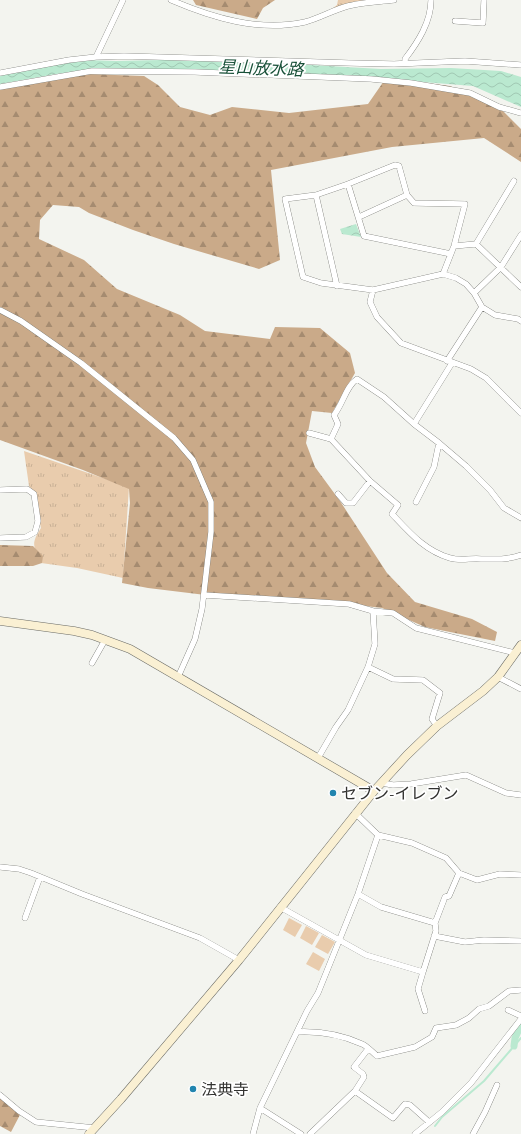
<svg xmlns="http://www.w3.org/2000/svg" width="521" height="1134" font-family="'Zilla Slab','Noto Sans JP',serif">
<style>
.grass{fill:url(#grass-tufts)}
.forest{fill:url(#forest-firs)}
.pitch{fill:#e9ccad}
.water{fill:url(#water-waves)}
.lines{fill:none;stroke-linecap:round;stroke-linejoin:round}
.stream{stroke:#bae9d0;stroke-width:2}
.canal{stroke:#bae9d0;stroke-width:7}
.street-casing{stroke:#696a65;stroke-width:6}
.secondary-casing{stroke:#696a65;stroke-width:9}
.street{stroke:#fff;stroke-width:5.5}
.secondary{stroke:#faf0d3;stroke-width:8}
.poi-dot{fill:#2185af;stroke:#fff;stroke-width:1.5}
.labels{text-anchor:middle;stroke-width:3.5;stroke-linejoin:round;paint-order:stroke}
.poi-label{font-size:16px;fill:#323230;stroke:#fff;text-anchor:start}
.water-label{font-size:17px;font-style:italic;fill:#195139;stroke:#fff}
</style>
<defs>
<pattern id="grass-tufts" width="24" height="20" patternUnits="userSpaceOnUse"><rect width="24" height="20" fill="#e9ccad"/><path d="M3 7l-1-3M5 7V3M7 7l1-3M15 17l-1-3M17 17v-4M19 17l1-3" fill="none" stroke="#c8b095"/></pattern>
<pattern id="forest-firs" width="22" height="20" patternUnits="userSpaceOnUse"><rect width="22" height="20" fill="#caaa89"/><path d="M5 1l3.5 6h-7zM16 11l3.5 6h-7z" fill="#a58b70"/></pattern>
<pattern id="water-waves" width="16" height="10" patternUnits="userSpaceOnUse"><rect width="16" height="10" fill="#bae9d0"/><path d="M0 5q4-4 8 0t8 0" fill="none" stroke="#a0c8b3"/></pattern>
</defs>
<rect width="100%" height="100%" fill="#f3f4ef"/>
<path class="grass" d="M338,0H375L333,8L337,5Z
M24,451L129,487L123,578L77,568L41,563C34,546 30,545 41,528L32,490L29,486Z"/>
<path class="forest" d="M193,0H275L263,8L257,19L196,5Z
M86,74L144,76L158,85L180,107L210,115L232,107L289,113L368,104L386,78L450,86L499,107L521,129V162L484,138L392,147L271,170L280,260L259,269L174,244L133,230L89,213L79,207L53,205L40,220L39,239L84,260L117,289L180,315L205,331L270,339L275,327L320,328L350,353L355,373L332,413L312,411L306,443L315,467L340,501L387,573L415,602L472,619L497,632L495,641L425,627L382,608L349,604L222,597L148,588L122,583L130,503L129,489L83,470L0,440V90L41,79Z
M0,545L33,546L43,556L42,563L33,566H0Z
M0,1095L22,1111L11,1132L0,1126Z"/>
<path class="pitch" d="M289,918L302,925L295,937L283,930Z
M306,926L319,933L312,945L300,938Z
M322,935L335,942L328,954L315,947Z
M313,952L325,959L319,971L306,964Z"/>
<path class="water" d="M204,59L381,69L451,68L501,71L521,77V107L473,86L410,81L180,70L94,69L56,74L0,84V75L17,70L85,60L116,61Z
M356,224L361,237L342,234L340,229Z"/>
<g class="lines">
<path class="stream" d="M435,1126L442,1117L484,1081L521,1038"/>
<path class="canal" d="M514,1046L515,1038L521,1025"/>
<g class="street-casing">
<path id="street" d="M171,0C213,18 259,32 305,22C320,18 333,10 348,6C363,2 378,2 394,0
M455,21L483,23L484,0
M96,57L123,0
M405,63V59C418,42 431,22 431,0
M0,73L69,60L96,57L124,56L349,63L394,64L465,61L521,65
M0,87L92,71L195,72L371,79L411,83L470,93L499,107L521,113
M348,184L395,165L399,166L407,195L414,203L465,204L454,246L443,274
M316,195L337,286
M359,217L407,195
M476,244L514,181
M454,246L476,244L521,287
M451,254L364,236L348,184L316,195L285,199L303,277L321,283L373,290L443,274L456,278L466,284L474,293L482,307L495,315L518,319L521,321
M373,290L370,302L377,317L401,343L471,369L486,378L521,413
M474,293L501,267L521,235
M0,310L21,321L81,363L174,438L193,460L211,502V532L202,609L195,639L178,677
M447,361L482,307
M414,424L452,363
M309,433L331,439L338,424L334,415C343,404 346,386 357,379L384,397L414,424L439,443L466,466L490,490L504,508L521,518
M331,439L370,481L398,505L392,514C409,532 425,551 450,558C460,561 471,558 481,559C496,559 507,560 521,555
M0,490L27,489L34,494L38,521L35,532L26,537L0,538
M338,494L346,503H353L370,481
M416,502L434,467L439,443
M204,595L349,604L373,611L375,644L368,667L348,710L336,727L318,758
M373,611L393,613L416,628L515,653
M92,663L105,640
M368,667L393,679L423,680L440,693L432,719L437,726
M498,677L521,689
M382,783L393,785L411,784L466,775L506,793L521,795
M355,813L378,835L412,843L446,858L459,873L449,896L445,897L435,923
M0,867L19,869L31,873L82,894L200,938L239,960
M459,873L477,880L500,874L521,875
M280,907L366,955L423,972L436,931L435,923L381,907L358,894
M25,918L40,877
M434,936L465,942L484,940L521,941
M423,972L418,989L425,1011
M508,1010L521,1016
M297,1032C318,1031 342,1035 362,1044C367,1046 372,1052 377,1056L415,1047L432,1037L436,1028L456,1025L469,1018L479,1009L489,1006L509,991L521,990
M368,1049L354,1067L363,1074L364,1077L355,1091L393,1118L405,1104L410,1105L429,1122
M0,1095L19,1111L36,1122L95,1128
M260,1108L301,1134
M253,1134L260,1108L307,1011L318,993L358,894L378,835
M310,1134L355,1091
M415,1134L442,1112L471,1083L521,1019
M473,1134L485,1112L497,1085"/>
</g>
<g class="secondary-casing">
<path id="secondary" d="M0,621L74,631L92,635L130,649L374,791
M89,1134L121,1099L239,960L374,791L407,755L437,726L483,691L498,677L521,645"/>
</g>
<use href="#street" class="street"/>
<use href="#secondary" class="secondary"/>
</g>
<g class="poi-dot">
<circle cx="333" cy="793" r="4"/>
<circle cx="193" cy="1089" r="4"/>
</g>
<g class="labels">
<g class="poi-label">
<text x="341" y="799">セブン-イレブン</text>
<text x="201" y="1095">法典寺</text>
</g>
<g class="water-label">
<text transform="translate(261 68) rotate(2)" y="6">星山放水路</text>
</g>
</g>
</svg>
